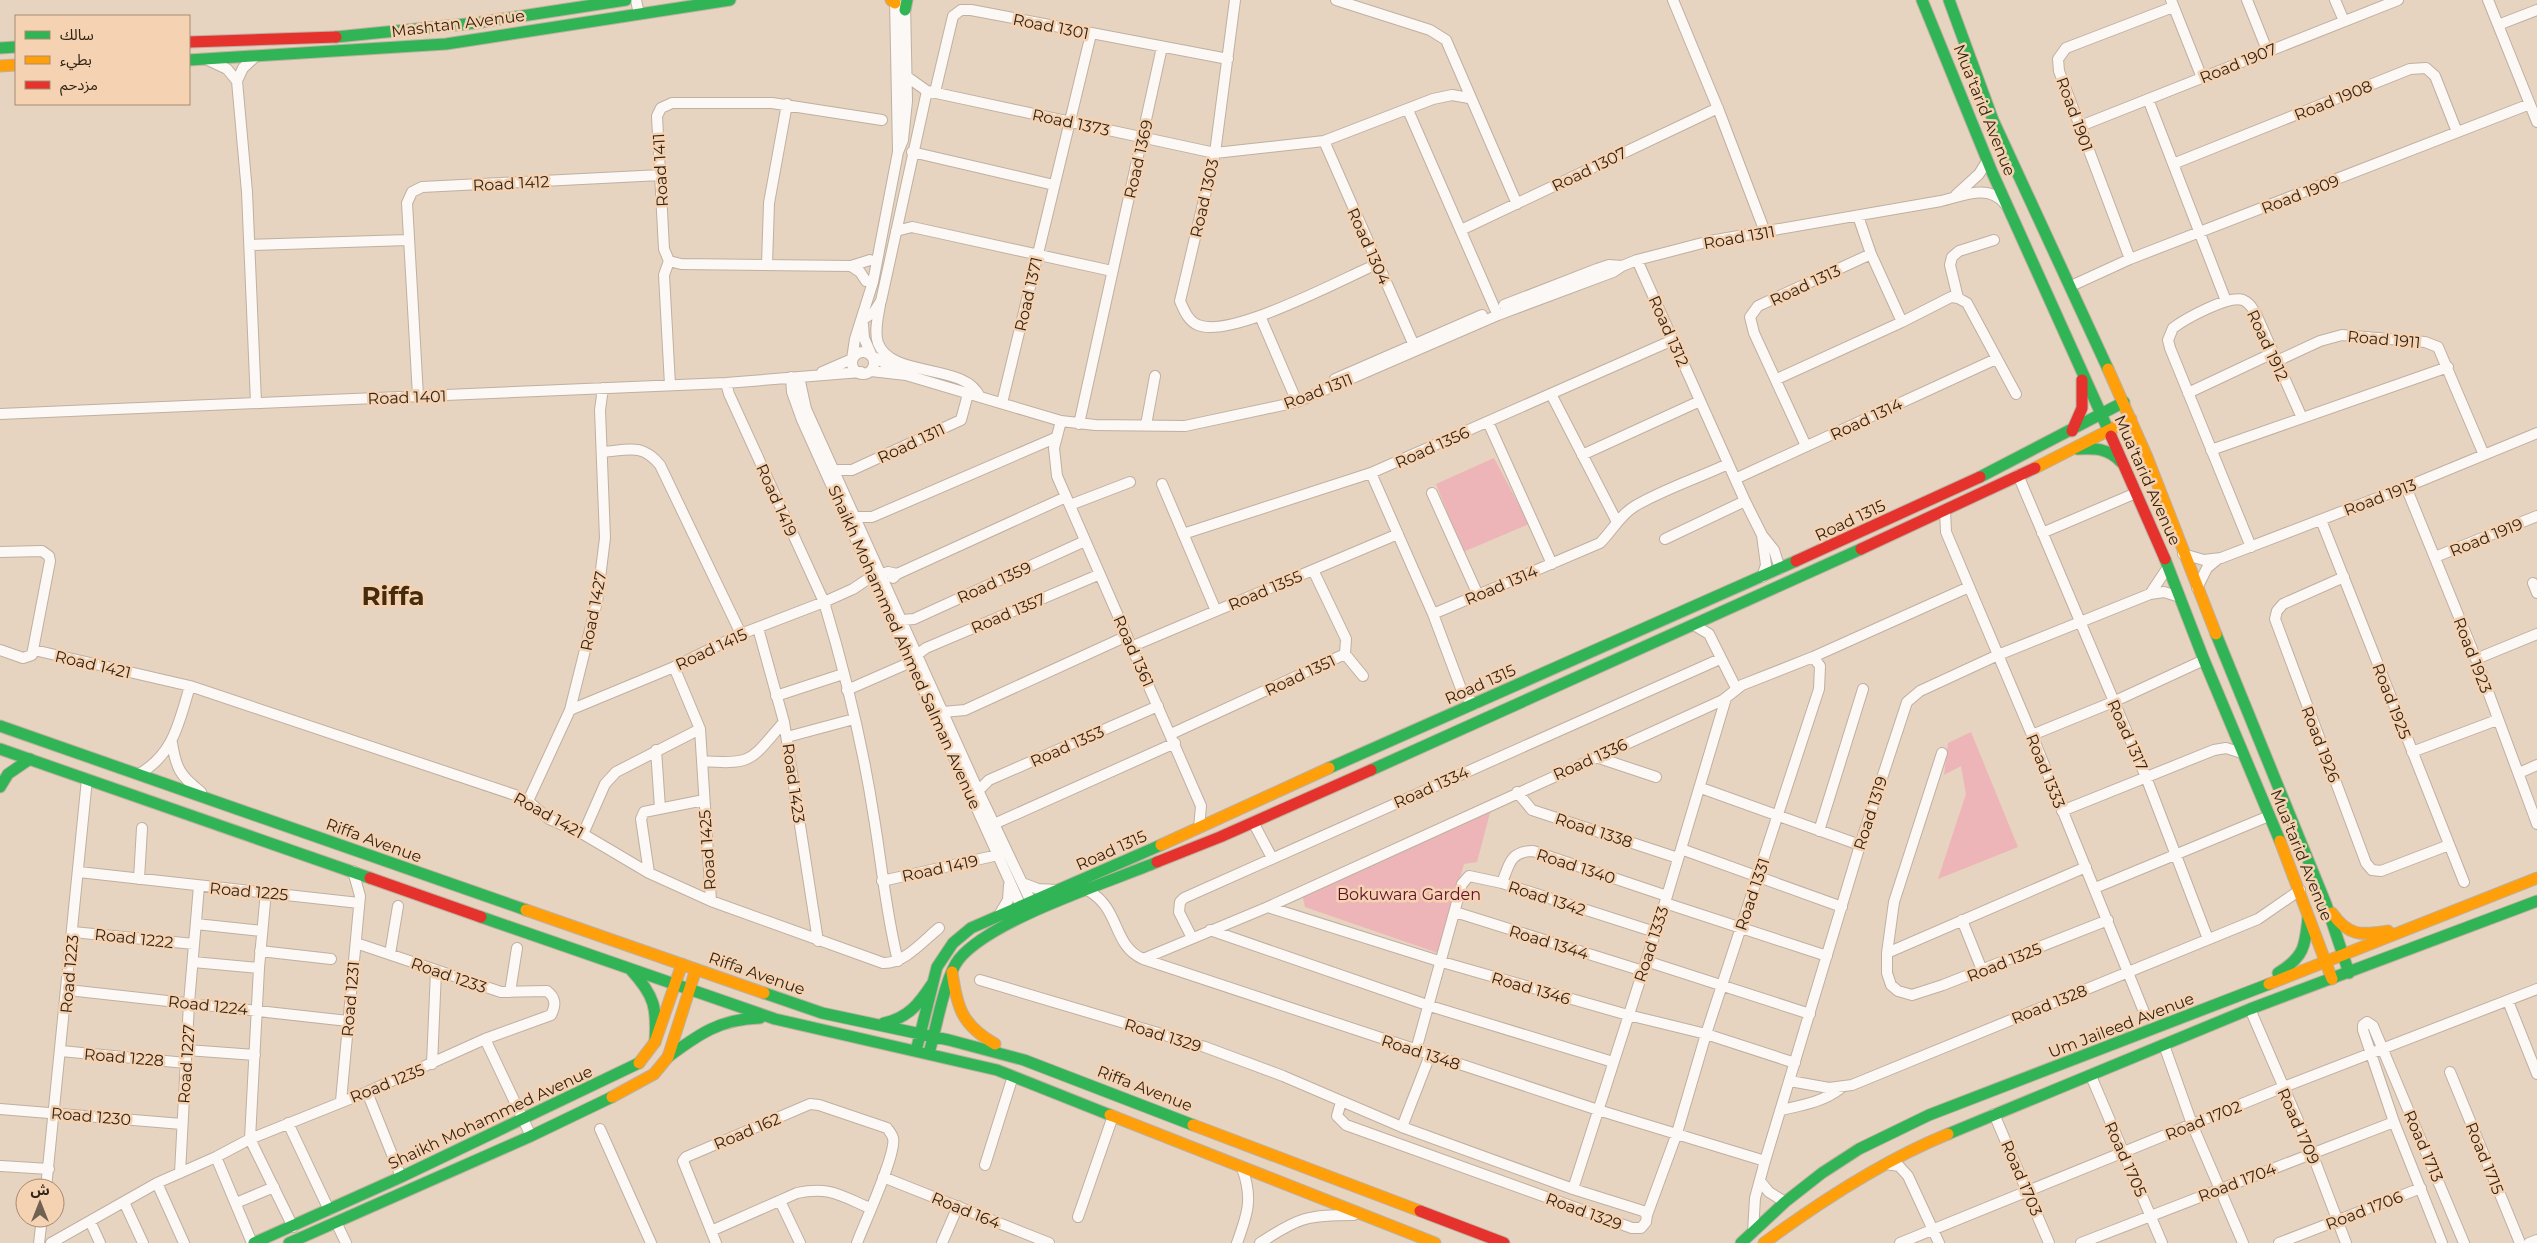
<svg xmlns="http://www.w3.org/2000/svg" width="2537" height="1243" font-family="Montserrat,'Noto Sans Arabic',sans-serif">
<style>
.green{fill:#edb5b7}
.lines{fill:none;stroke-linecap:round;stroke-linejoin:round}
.street-casing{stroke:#bfb0a1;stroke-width:12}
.fast-casing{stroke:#bfb0a1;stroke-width:13}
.slow-casing{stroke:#bfb0a1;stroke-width:13}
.jam-casing{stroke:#bfb0a1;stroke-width:13}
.street{stroke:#fbf8f6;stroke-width:10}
.fast{stroke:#30b455;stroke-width:11}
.slow{stroke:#ff9f0a;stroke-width:11}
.jam{stroke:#e5322d;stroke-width:11}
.labels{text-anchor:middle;stroke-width:5;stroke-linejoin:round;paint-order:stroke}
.street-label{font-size:16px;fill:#312417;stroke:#f5d2b1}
.park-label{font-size:16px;fill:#5f0f2c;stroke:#f5d2b1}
.town-label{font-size:26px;font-weight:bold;fill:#462b0c;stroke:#f5d2b1}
</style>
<rect width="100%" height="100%" fill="#e6d3c0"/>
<path class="green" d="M1494,458L1529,524L1463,552L1436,484Z
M1971,732L2018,847L1938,879L1966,794L1961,766L1944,775L1948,743Z
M1491,809L1477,862L1464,864L1438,953L1305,907L1302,894Z"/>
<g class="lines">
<g class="street-casing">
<path id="street" d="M636,0L639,14
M895,0L898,151
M1235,0L1215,153L1180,301C1184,310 1188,321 1198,325C1231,339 1342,279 1377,264
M1336,0L1430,30L1446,40L1517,204
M1673,0L1719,111L1765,232
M2171,0L2202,78
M2247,0L2267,50
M2335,0L2344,21
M2488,0L2537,122
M2498,25L2537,10
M208,60L227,69L237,81
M906,76L927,91
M927,91L1215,153L1324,141L1433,99L1452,95L1469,98
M935,92L953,16L961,10H971L1228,59
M2148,99L2226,301
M1408,110L1495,309
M2078,127L2398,0
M1324,141L1416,350
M912,152L1054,185
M2173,164L2410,69L2426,68L2435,76L2457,132
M1956,195L1979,174L1987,161
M1858,216L1871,254L1902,322
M1461,230L1718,108
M896,231L912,227L1112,271
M250,245L408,240
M2130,259L2059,71L2058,59L2066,48L2173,7
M870,260L851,266L681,264L669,261L664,249L657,116L661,108L672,103H772L882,120
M1637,260L1745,501L1762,535L1774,550L1780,569
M669,261L664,275L670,385
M767,264L769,203L787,104
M851,266L860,272L866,281
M2071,286L2130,259L2530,104
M1958,298L1950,265L1952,257L1959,251L1994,240
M880,305C878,317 874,332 878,343C891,379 965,362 980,397
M1504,305L1597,269L1609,265L1622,266
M1260,316L1297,402
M862,320L874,312L881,301L927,91
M863,324L864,338L871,354
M852 363a11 11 0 1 1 22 0a11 11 0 1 1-22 0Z
M874,357L900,372
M2277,361L2320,341L2342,335L2425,342L2438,347L2484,455
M871,371L906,375L1061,421L1095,425L1185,426L1297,402L1498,315L1613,272L1622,266L1637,260L1710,241L1941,201C1962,196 1989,183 2005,204
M822,372L852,359L855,339L873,282L898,152L903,140L907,101L905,3
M791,377L792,392L802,420L1023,911
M799,377L806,409L976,786L1034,908
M1335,379L1482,315
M1777,379L1902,322L1951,297L1958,298L1967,303L2016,394
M726,383L729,394L824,602C845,672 863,746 874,818C882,866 886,914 898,961
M2188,393L2273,353
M1551,394L1617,522
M418,396L407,203L412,192L422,187L661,175
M256,403L247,192L237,81L243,68L256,56
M1002,403L1091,34
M0,414L726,383L861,372
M1061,421L1054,448L1057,476L1201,806L1199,828
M1488,422L1552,564
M1079,424L1162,47
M1146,425L1155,376
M1806,446L1754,333L1750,317L1758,306L1871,254
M2211,450L2448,367
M603,452C628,450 642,443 660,465L741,634
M1582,455L1700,401
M835,470H852L961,420L968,394
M1371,473L1433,614L1463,694L1475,704
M2018,475L2146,777L2208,939
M1735,479L1996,359
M1162,484L1216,611
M2406,487L2476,659L2537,824
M1432,493L1478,595
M1070,505L1130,482
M1945,511L1946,532L2032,735L2144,1012
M855,517H872L1055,438
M2321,520L2464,882
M2042,533L2136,493
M1183,534L1371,473L1673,340
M1665,539L1745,501
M2251,547L2170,348L2168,340L2173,328C2185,319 2228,295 2243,300C2250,303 2252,308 2256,314L2302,418
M0,552L42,551L49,556L50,561L32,655L23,658L0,650
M2183,554L2204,560L2221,558L2406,487L2537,433
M2435,557L2537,516
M1762,577L1766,565L1762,535
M2344,577L2283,604L2277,611L2275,619L2366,863L2372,870L2381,871L2449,845
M893,578L897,574L1066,497
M2533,583L2537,593
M2197,588L2207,568L2218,559
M2150,594L2168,567
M1433,614L1600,543C1612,531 1620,515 1635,506C1664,489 1698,478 1728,464
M903,620L914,619L1085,541
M1694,625L1709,634L1736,688
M758,628L784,722L818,941
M1133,646L1398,534
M34,650L190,686L515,795L528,801L549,819L583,834L649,873L711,901L883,963C904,964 923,941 939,928
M918,654L926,648L1098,575
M1345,654L1363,676
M2476,659L2537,634
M674,667L700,729L711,901
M847,690L911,662
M776,696L843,674
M570,710L674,667L741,634L824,602L853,589L865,581L888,572L897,574
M943,712L965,710L1127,636
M1171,734L1345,654L1346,639L1313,570
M2032,735L2113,702L2204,660
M787,737L854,719
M172,743C176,768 180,776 201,792
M656,750L660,808
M2412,752L2497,720
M1942,753L1894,902L1887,953V973L1891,985L1898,991L1912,995L1943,985L2108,920
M1596,757L1656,777
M702,761C755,765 750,760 784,722
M2519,773L2537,765
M139,774C174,754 179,722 190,686
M1701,788L1860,845
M978,791L989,780L1158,706
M1517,792L1532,810L1678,858
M528,801L570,710L597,602L605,538L600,410L603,388
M2062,811L2214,750L2226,748L2242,753
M1253,822L1272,858
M994,824L1175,743
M1819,831L1863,689
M583,834L605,784L616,772L700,729
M1681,849L1842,907
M79,872L359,903
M649,873L641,819L644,812L704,800
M139,879L142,828
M882,881L998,855
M1502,883C1509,865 1510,851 1533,851L1667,896
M1025,884L1038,889L1057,890
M2095,888L2269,816
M266,891L259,968L250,1139L293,1227
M1089,891C1121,910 1112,945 1143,959L1598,1110L1765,1161
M1665,903L1827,956
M1268,907L1442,962L1628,1015L1706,1034L1795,1063
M1455,912L1643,971
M999,915L1008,900L1009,885
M1962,920L1982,970
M196,924L262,931
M1210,930L1430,1006L1613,1062
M73,932L194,944
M1192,938L1179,912L1180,902L1184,898L1720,659
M260,951L331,959
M1887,953L2086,867
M390,954L398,906
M1143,959L1268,907L1723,700L1742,685L1813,657L1969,587
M1646,961L1810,1014
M193,962L259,968
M980,980L1205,1047L1283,1076L1402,1127L1573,1189L1643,1211L1647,1215L1646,1222L1641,1228H1632L1346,1125L1337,1116L1341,1102
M68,990L348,1021
M510,992L517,948
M2508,1001L2537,1074
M2250,1009L2312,1153L2346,1243
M485,1039L531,1136
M2164,1045L2192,1124L2243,1243
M187,1050L255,1055
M1416,1050L1462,884L1469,876L1502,883L1655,932
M61,1051L186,1063
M432,1064L436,971
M2450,1072L2520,1243
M2091,1076L2162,1243
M1790,1081L1829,1088L1852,1085L2258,919L2300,890
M367,1092L401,1177
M341,1101L360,896L353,871
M0,1109L182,1124
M1781,1110C1803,1105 1823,1102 1841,1088
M1994,1114L2049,1243
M288,1123L329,1210
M1402,1127L1430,1055
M600,1129L651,1243
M216,1157L252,1243
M1886,1164L1899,1166L1908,1176L1939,1243
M985,1165L1013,1076
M1,1166L49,1169
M180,1173L189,1003L199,886
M883,1177L1049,1243
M1760,1181L1769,1192L1785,1202
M157,1183L184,1243
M46,1188L87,779
M1573,1189L1667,896L1726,698
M780,1201L800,1243
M124,1202L143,1243
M236,1203L274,1187
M1647,1215L1677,1133L1706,1034L1819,689L1820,666L1813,657
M1078,1217L1113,1116
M90,1221L100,1243
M336,1222L346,1243
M711,1231L797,1193C830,1186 841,1196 870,1208
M1753,1232L1755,1198L1765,1161L1860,845L1907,702L1920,691L1998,655L2150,594L2164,592L2180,597
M39,1243L42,1218
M51,1243L157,1183L216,1157L250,1139L367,1092L485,1039L551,1015C556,1005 556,998 547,991L501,992L356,943
M716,1243L683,1161L686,1157L810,1104L819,1105L887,1128C889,1131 892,1134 893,1138C897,1153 864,1224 857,1243
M942,1243L958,1206
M1237,1243C1248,1213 1253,1198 1242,1168
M1260,1243C1299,1217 1308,1215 1354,1215
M1900,1243L2281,1088L2537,989
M2081,1243L2394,1122
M2279,1243L2421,1188
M2442,1243L2394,1122L2363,1030V1025L2367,1022L2373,1026L2464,1243
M2529,1243L2537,1240"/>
</g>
<g class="fast-casing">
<path id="fast" d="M1922,0L1992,172L2111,436
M1949,0L1993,120L2108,369
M905,10L907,0
M336,37L476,23L626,0
M0,48L16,47
M189,60L446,44L730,0
M2077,449C2095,448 2108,448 2121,462
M1980,477L2124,402
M2165,559L2204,660L2280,841
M2216,634L2326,904L2349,973
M0,726L526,910
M0,749L370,878
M1329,768L1796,561
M1371,770L1861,549
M0,787L8,774L30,759
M481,917L775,1019L997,1070L1110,1115
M631,970C655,996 657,1008 655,1042
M2278,973C2304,957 2305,947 2308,918
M764,993L822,1013L949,1040L1024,1060L1193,1125
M884,1023C908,1018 919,1004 932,984
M916,1051L937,967L953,943L971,928L1161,845
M929,1053C936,1030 945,976 959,959C992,919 1107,883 1157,862
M668,1057C699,1034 720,1019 760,1018
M1948,1134L2250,1009L2537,901
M254,1243L401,1177L639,1063
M289,1243L531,1136L612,1097
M1741,1243L1785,1202L1822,1173L1859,1149L1929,1115L2269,984"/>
</g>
<g class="slow-casing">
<path id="slow" d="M891,0L895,3
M0,66L16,65
M2108,369L2147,457L2216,634
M2035,468L2131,419
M2280,841L2332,979
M1161,845L1329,768
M526,910L764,993
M2332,913C2349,937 2361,935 2388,931
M952,972C957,1008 962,1025 995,1044
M2269,984L2537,878
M639,1063L655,1042L682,964
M612,1097L654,1074L668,1057L696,969
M1110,1115L1435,1243
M1193,1125L1420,1211
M1764,1243C1821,1201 1882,1161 1948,1134"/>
</g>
<g class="jam-casing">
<path id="jam" d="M189,42L336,37
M2072,431L2082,408V380
M2111,436L2165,559
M1861,549L2035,468
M1796,561L1980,477
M1157,862L1220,837L1371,770
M370,878L481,917
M1420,1211L1504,1243"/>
</g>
<use href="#street" class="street"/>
<use href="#fast" class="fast"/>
<use href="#slow" class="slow"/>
<use href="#jam" class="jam"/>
</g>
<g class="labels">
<g class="street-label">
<text transform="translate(458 23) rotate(-7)" y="6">Mashtan Avenue</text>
<text transform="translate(1051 26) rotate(11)" y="6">Road 1301</text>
<text transform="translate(2238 63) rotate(-22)" y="6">Road 1907</text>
<text transform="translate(2333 100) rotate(-22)" y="6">Road 1908</text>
<text transform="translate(1985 110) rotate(68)" y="6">Mua'tarid Avenue</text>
<text transform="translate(2075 114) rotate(70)" y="6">Road 1901</text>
<text transform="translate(1071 122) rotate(12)" y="6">Road 1373</text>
<text transform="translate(1138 159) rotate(-77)" y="6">Road 1369</text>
<text transform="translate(1589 169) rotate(-26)" y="6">Road 1307</text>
<text transform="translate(660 170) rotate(-93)" y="6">Road 1411</text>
<text transform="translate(511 183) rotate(-3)" y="6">Road 1412</text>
<text transform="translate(2300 194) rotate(-21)" y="6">Road 1909</text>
<text transform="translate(1204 198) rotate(-77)" y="6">Road 1303</text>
<text transform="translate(1739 237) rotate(-10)" y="6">Road 1311</text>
<text transform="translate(1369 246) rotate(66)" y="6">Road 1304</text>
<text transform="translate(1805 285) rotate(-25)" y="6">Road 1313</text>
<text transform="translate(1028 294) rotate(-77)" y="6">Road 1371</text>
<text transform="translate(1669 331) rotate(66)" y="6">Road 1312</text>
<text transform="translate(2384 339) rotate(5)" y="6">Road 1911</text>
<text transform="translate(2268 345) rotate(65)" y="6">Road 1912</text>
<text transform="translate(1318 391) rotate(-21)" y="6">Road 1311</text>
<text transform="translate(407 397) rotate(-2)" y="6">Road 1401</text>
<text transform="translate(1866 419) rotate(-25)" y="6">Road 1314</text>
<text transform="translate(911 443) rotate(-25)" y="6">Road 1311</text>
<text transform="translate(1432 447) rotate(-24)" y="6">Road 1356</text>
<text transform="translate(2148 480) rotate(66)" y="6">Mua'tarid Avenue</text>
<text transform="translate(2380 497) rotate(-21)" y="6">Road 1913</text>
<text transform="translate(777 500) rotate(66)" y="6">Road 1419</text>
<text transform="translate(1850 520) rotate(-25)" y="6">Road 1315</text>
<text transform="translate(2486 537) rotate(-22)" y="6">Road 1919</text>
<text transform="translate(994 582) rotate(-24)" y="6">Road 1359</text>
<text transform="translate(1501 585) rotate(-23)" y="6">Road 1314</text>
<text transform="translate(1265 590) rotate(-23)" y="6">Road 1355</text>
<text transform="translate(593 611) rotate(-79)" y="6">Road 1427</text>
<text transform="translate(1008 613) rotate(-23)" y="6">Road 1357</text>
<text transform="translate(905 647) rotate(66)" y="6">Shaikh Mohammed Ahmed Salman Avenue</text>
<text transform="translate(711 649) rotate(-25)" y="6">Road 1415</text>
<text transform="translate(1134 651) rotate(66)" y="6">Road 1361</text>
<text transform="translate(2473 655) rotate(69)" y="6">Road 1923</text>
<text transform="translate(93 664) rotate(13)" y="6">Road 1421</text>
<text transform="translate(1300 675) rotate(-25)" y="6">Road 1351</text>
<text transform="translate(1480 684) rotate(-24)" y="6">Road 1315</text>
<text transform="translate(2392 701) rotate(69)" y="6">Road 1925</text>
<text transform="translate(2128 735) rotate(66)" y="6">Road 1317</text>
<text transform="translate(2321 744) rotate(69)" y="6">Road 1926</text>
<text transform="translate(1067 746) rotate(-24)" y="6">Road 1353</text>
<text transform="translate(1590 759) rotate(-24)" y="6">Road 1336</text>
<text transform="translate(2046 771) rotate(68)" y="6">Road 1333</text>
<text transform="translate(794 783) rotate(82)" y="6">Road 1423</text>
<text transform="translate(1431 787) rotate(-24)" y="6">Road 1334</text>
<text transform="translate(1870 813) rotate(-72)" y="6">Road 1319</text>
<text transform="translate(549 815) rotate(29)" y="6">Road 1421</text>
<text transform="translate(1594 830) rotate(18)" y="6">Road 1338</text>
<text transform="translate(374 840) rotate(20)" y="6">Riffa Avenue</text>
<text transform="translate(707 850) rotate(-94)" y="6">Road 1425</text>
<text transform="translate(1111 850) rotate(-24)" y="6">Road 1315</text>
<text transform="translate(2302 855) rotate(68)" y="6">Mua'tarid Avenue</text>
<text transform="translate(1576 866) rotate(18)" y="6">Road 1340</text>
<text transform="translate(940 868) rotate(-12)" y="6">Road 1419</text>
<text transform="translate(249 891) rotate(5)" y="6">Road 1225</text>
<text transform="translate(1752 894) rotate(-71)" y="6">Road 1331</text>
<text transform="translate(1547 898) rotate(18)" y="6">Road 1342</text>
<text transform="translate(134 938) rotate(6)" y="6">Road 1222</text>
<text transform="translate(1549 942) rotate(17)" y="6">Road 1344</text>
<text transform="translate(1651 944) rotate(-72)" y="6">Road 1333</text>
<text transform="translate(2004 962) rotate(-22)" y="6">Road 1325</text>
<text transform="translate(757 973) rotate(19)" y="6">Riffa Avenue</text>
<text transform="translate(69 974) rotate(-85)" y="6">Road 1223</text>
<text transform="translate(449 975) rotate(19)" y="6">Road 1233</text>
<text transform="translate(1531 988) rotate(16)" y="6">Road 1346</text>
<text transform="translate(350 999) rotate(-85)" y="6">Road 1231</text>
<text transform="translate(2049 1004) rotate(-22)" y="6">Road 1328</text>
<text transform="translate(208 1005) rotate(6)" y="6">Road 1224</text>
<text transform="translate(2121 1025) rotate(-21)" y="6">Um Jaileed Avenue</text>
<text transform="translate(1163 1035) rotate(17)" y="6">Road 1329</text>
<text transform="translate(1421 1052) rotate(18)" y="6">Road 1348</text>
<text transform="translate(124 1057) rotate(5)" y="6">Road 1228</text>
<text transform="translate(186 1064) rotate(-86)" y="6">Road 1227</text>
<text transform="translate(387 1083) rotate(-22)" y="6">Road 1235</text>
<text transform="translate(1145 1088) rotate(21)" y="6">Riffa Avenue</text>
<text transform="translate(91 1116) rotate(5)" y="6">Road 1230</text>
<text transform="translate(490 1117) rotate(-25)" y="6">Shaikh Mohammed Avenue</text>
<text transform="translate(2203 1120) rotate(-22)" y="6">Road 1702</text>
<text transform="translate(2299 1126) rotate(66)" y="6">Road 1709</text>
<text transform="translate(747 1131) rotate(-23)" y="6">Road 162</text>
<text transform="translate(2424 1146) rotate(67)" y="6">Road 1713</text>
<text transform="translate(2485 1158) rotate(68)" y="6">Road 1715</text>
<text transform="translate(2126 1159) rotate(66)" y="6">Road 1705</text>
<text transform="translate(2022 1178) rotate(67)" y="6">Road 1703</text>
<text transform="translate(2237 1182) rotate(-21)" y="6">Road 1704</text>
<text transform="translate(966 1210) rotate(22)" y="6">Road 164</text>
<text transform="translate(2364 1210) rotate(-21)" y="6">Road 1706</text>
<text transform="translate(1584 1211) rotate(20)" y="6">Road 1329</text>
</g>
<g class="park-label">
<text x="1409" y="900">Bokuwara Garden</text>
</g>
<g class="town-label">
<text x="393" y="605">Riffa</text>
</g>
</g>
<rect x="15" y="15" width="175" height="90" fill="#f5d2b1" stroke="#a78c73"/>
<rect x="25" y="31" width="25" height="8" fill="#30b455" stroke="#a78c73"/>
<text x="60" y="40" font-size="15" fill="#312417">سالك</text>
<rect x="25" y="56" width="25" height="8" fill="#ff9f0a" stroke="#a78c73"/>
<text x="60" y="65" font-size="15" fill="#312417">بطيء</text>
<rect x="25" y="81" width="25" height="8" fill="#e5322d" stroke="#a78c73"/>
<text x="60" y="90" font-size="15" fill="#312417">مزدحم</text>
<g transform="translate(40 1203)"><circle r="24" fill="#f5d2b1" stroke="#a78c73"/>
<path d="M0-4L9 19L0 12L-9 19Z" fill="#706152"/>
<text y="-8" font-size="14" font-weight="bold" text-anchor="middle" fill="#312417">ش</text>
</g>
</svg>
